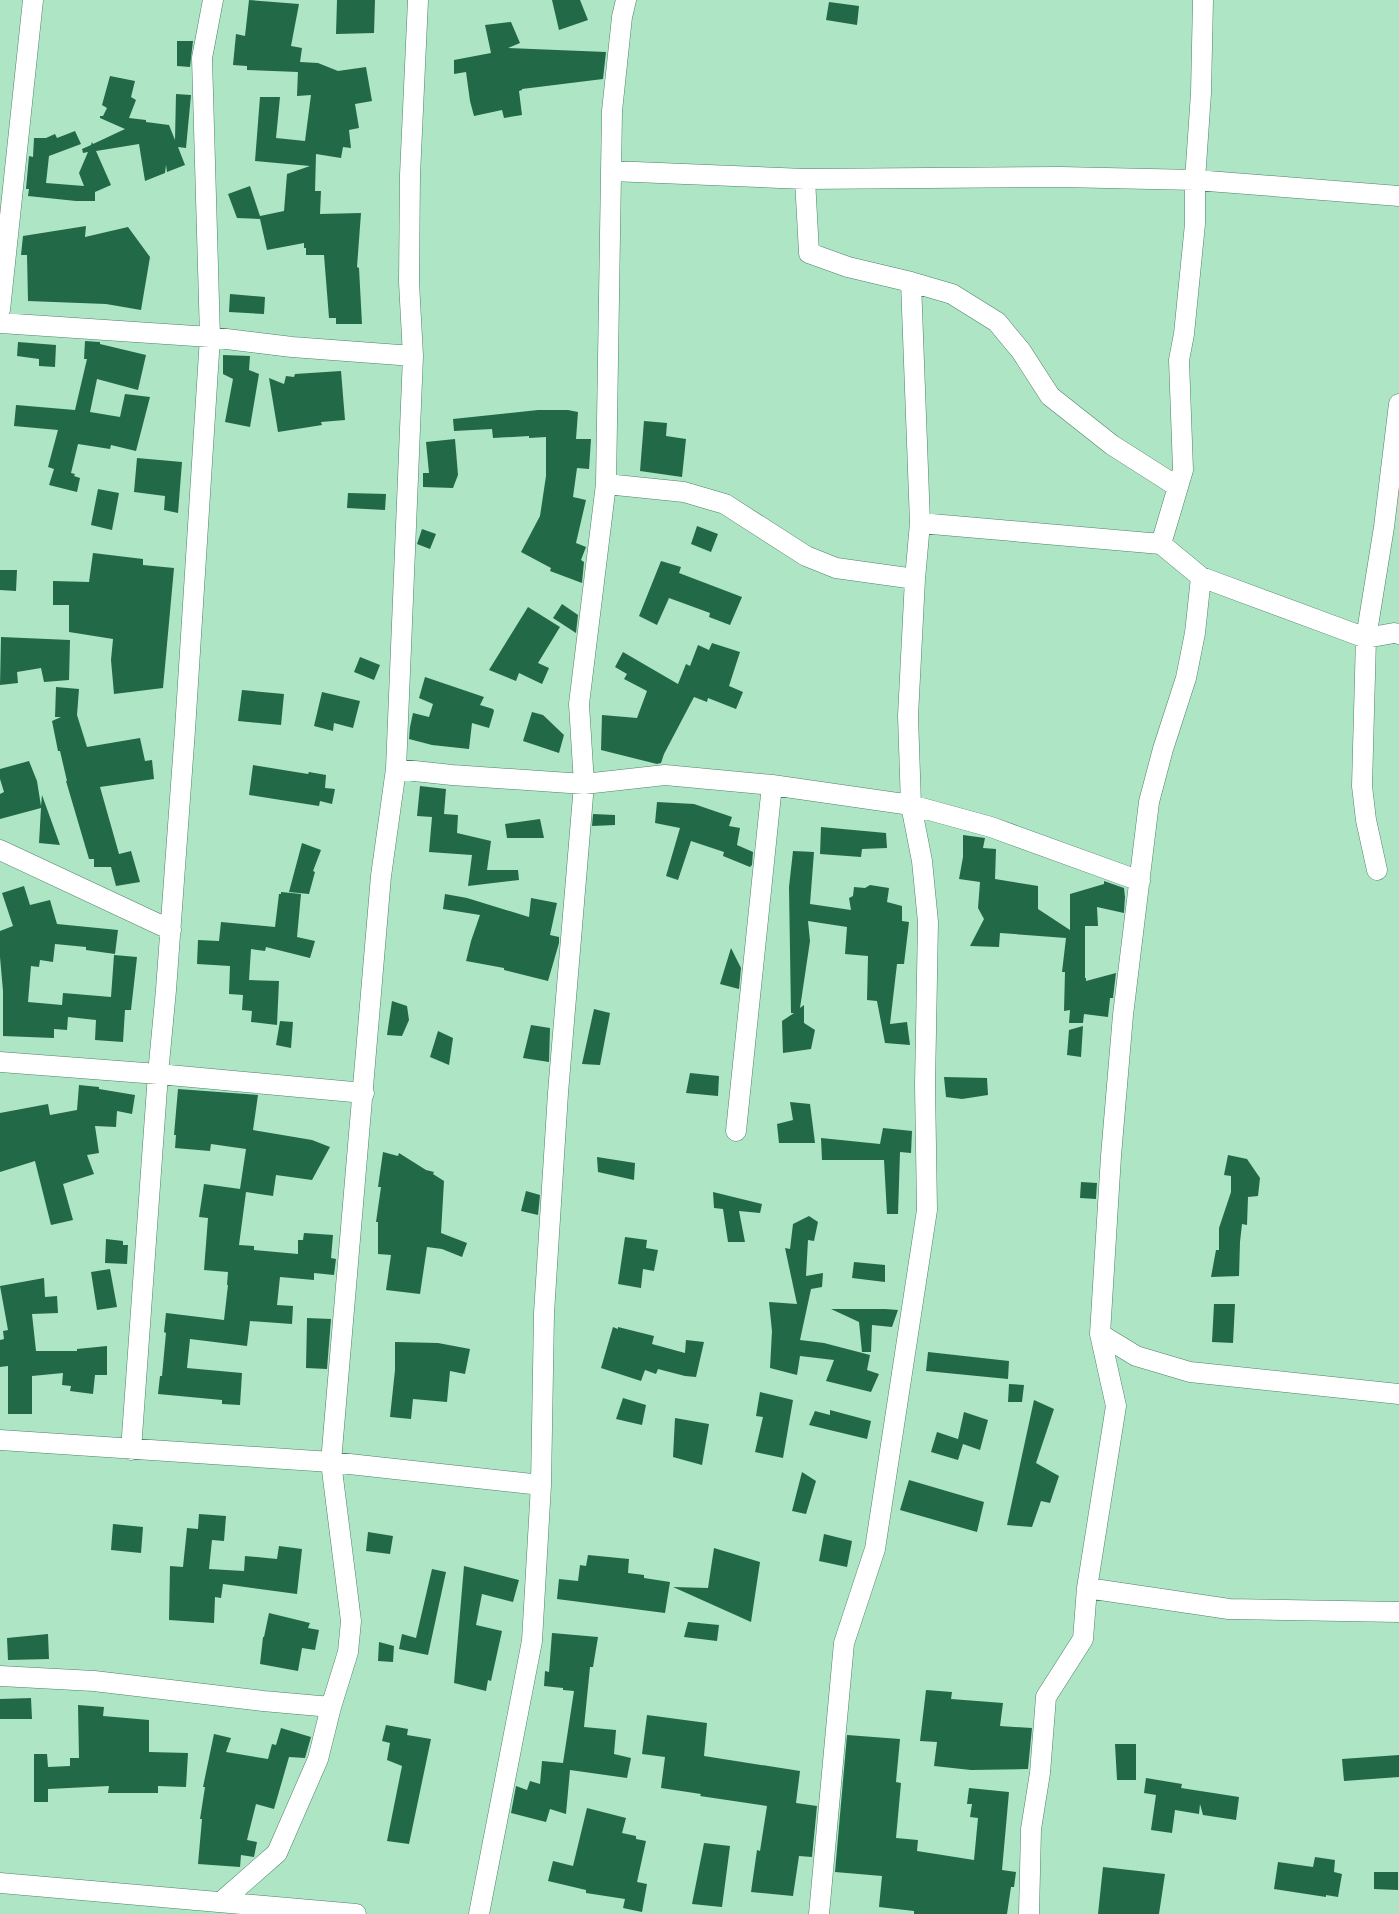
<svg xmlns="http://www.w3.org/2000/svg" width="1399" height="1914" font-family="'Titillium Web',sans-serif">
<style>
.building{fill:#226948}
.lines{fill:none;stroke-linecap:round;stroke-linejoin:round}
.minor-casing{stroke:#4d8367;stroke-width:21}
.minor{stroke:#fff;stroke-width:20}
</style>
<rect width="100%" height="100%" fill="#ade5c5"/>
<path class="building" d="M249,0L299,4L291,46L302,48L300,62L318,63L338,71L366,67L372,101L355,104L359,128L349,130L351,148L343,147L341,158L316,154L315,191H321L320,214L361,213L357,267L359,268L362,324H336V318H329L324,255H306V248H304V243L267,250L260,219L237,218L228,194L250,186L260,216L284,211L287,174L310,166L255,161L260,97H280L276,138L305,141L311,95L297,96L298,70V72L247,70V66L233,65L236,34L245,36Z
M337,0H375L374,33L336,34Z
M552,0H580L588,20L559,30Z
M829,2L859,6L857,25L826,20Z
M511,22L520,43L508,48L606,52L603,79L522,89V90L519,91L522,115L504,118L502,110L474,116L470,101L466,72L454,74V60L491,53L485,25Z
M177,41H193L190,67L177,66Z
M110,76L135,81L131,97L136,100L129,118L146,120V122L169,125L175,140L176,94L191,95L186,148L178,147L185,165L167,172L166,165L165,173L145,181L139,144L96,151L111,185L95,192V201H76L28,196L29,189H26L29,156L33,157L34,138H46L55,134L57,138L75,131L81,144L49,156L46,183L84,186L79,173L88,152L83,153L82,149L91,145L92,142L93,144L125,129L100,118V116H103L107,108L102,105Z
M86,226L85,237L128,227L150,257L141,310L106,304L28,301L27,255H21L23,236Z
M230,294L265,297L264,314L229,312Z
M85,341L100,342V344L146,355L138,390L97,379L90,412L120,417L125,394L150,397L136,451L111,445L110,449L78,444L71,473L75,474L74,476L80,478L77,492L49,485L54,469L48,467L58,430L14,426L16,405L75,410L87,359H84Z
M18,342L56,345L55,367L39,366V359L17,356Z
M223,355L250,356L249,370L259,374L250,427L225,422L233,379L223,374Z
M341,371L345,420L321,422L322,425L278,432L269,378L284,384L286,376L294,377L295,374Z
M538,410H568L578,412L576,439H591L589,469L577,468L573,497L586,500L576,543L586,547L581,560L584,562L582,583L550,571L551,568L521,552L540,516L546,476V437L529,438V436L493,438L492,429L454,431L453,419Z
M644,421L667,423L666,436L686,439L682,477L640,471Z
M455,439L458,475L453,488L423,487V473H429L426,442Z
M137,458L182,462L178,513L164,510L165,496L134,492Z
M98,489L119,493L112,530L91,525Z
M348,493L386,494L385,510L347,508Z
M697,526L718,534L711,552L691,544Z
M422,529L436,534L430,549L417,544Z
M93,553L143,559V565L174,568L163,688L114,694L111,660L113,639L69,632V605H53V581L89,582Z
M661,561L681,567L679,573L742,597L730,625L709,617L710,613L669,598L657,625L639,616Z
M0,570H17L16,591L0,590Z
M562,604L578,615L576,633L553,618Z
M528,607L560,627L538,663L549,668L542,684L519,673L516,681L489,670Z
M1,637L70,640L69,680L44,682L41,668L17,672L18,683L0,685Z
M712,643L740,652L729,686L743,692L736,709L708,698L707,702L694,697L664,754L661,763L657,764L601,750L602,715L637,718L647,691L624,679L627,674L615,667L623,652L678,684L686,664L690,666L698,645L709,650Z
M360,657L380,665L374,680L354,672Z
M425,677L484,697L480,705L493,709L494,711L489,728L472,723L469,749L432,745L409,739L410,727L413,713L429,717L433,704L419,698Z
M56,687L79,689L77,715L87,747L140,738L145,761L152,760L154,779L100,787L119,854L131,851L140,882L116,886L111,867H94V859H89L66,781H67L60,751H58L52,721L61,717H55Z
M242,690L284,694L281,725L238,721Z
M322,692L360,701L353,728L334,723L333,731L314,726Z
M532,712L543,715L564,735L559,753L523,741Z
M29,761L37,781L41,806L42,795L60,845L39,843L41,808L0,819V794L4,792L0,779V769Z
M253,765L308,774L309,772L326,775L325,788L335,789L332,804L320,801L319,806L249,795Z
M420,786L446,789L444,814L458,815L457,833L491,841L487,870H518L519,880L468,886L472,855L429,852L432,817L417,816Z
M657,802L694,804L732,817L729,826L740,828L737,845L753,852L752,865L750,867L723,856L724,852L691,841L678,880L666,876L680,828L655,823Z
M593,814L615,815V825L592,826Z
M540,819L544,838H507L505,824Z
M821,827L886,833L887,848L862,849L861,857L820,854Z
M963,835L985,838L983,848L996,849L995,879L1038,886V909L1070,930V894L1104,884V881L1124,888L1125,897L1124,913L1097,907L1098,926H1085V978H1086V981L1116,973L1113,998H1110L1108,1017L1084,1014L1083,1023H1069L1070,1010L1064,1011L1065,972H1062L1066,938L1000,933L999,947L970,946L984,919L978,908L980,882L959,879L963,857Z
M302,843L321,850L313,871L315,872L309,894L289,892Z
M793,851L814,852L810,904L851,910L849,898L853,896L854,887L865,888L870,885L889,888L887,902L902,906V921L909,922L904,964H897L890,1024L907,1022L910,1045L885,1043L877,1001L867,1000L868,956L845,954L847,927L808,921L810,941L800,1008L804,1005V1023L815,1030L811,1049L783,1053L782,1021L794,1013H791L789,887Z
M24,886L30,905L50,900L57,924L118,930L115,954L86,950V947L55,944L53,962L40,960L39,967L31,966L28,1002L62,1005L63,993L111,997L114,955L137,957L131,1010H125L123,1042L95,1040L96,1020L68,1017L67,1030L54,1029V1038L3,1036V991L0,957V931L13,926L2,893Z
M281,892L301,894L297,937L315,941L310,958L266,947L265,951L251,949L249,980L279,981L277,1025L251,1022L252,1011L242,1010L243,995L229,994L230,966L197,964L198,940L219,941L221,922L275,927L279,894H281Z
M445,894L467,898L529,917L531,898L557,903L550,935L559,937V943L548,981L504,970V968L466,961L471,941L480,915L443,909Z
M731,948L741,968L739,989L720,984Z
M392,1001L407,1006L409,1020L402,1036L387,1035Z
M594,1009L610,1013L600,1065L582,1064Z
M280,1021L293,1022L291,1048L276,1045Z
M531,1025L550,1028L549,1062L523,1058Z
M1083,1026L1081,1057L1067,1055L1069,1030Z
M438,1031L453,1038L449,1065L430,1057Z
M690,1073L719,1076L718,1096L686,1093Z
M944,1077L987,1078L988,1095L962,1099L946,1097Z
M79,1085L99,1087V1089L135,1095L132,1114L117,1111L116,1127L95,1126L99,1153L87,1155L94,1174L63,1184L73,1220L51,1225L35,1161L0,1172V1113L48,1104L50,1115L77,1110Z
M178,1089L258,1095L253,1130L312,1140L330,1147L312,1180L276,1175L273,1196L246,1192L239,1245L254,1246V1250L298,1254V1240H303L304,1233L333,1235L331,1258L336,1259L334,1275L314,1273V1280L280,1277L277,1305L293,1306L292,1324L250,1321L247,1346L190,1339L187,1368L242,1373L240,1405L222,1404V1400L158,1394L160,1376H162L166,1333L164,1332L166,1313L224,1320L228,1285H227L228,1272L204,1270L208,1218L199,1217L204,1184L240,1189L246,1149L211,1144L210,1151L175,1148L176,1135H174Z
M790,1102L810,1104L815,1143H779L777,1124L793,1120Z
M883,1128L912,1131L911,1153L900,1152L898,1214H887L884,1160H822L821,1138L880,1144Z
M383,1152L398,1156L399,1153L426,1170L434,1172L433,1174L444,1181L441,1233L467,1243L462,1257L442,1249L427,1247L420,1294L386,1290L391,1255L378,1254V1222H376L381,1187H378Z
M1228,1155L1247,1159L1260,1178L1258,1196L1248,1197L1247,1225L1242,1224L1240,1242L1239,1276L1211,1277L1216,1250H1219V1228L1231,1192V1176L1224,1175Z
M597,1157L635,1163L634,1180L598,1172Z
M1081,1182L1097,1183L1096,1199L1080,1198Z
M526,1191L540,1195L538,1215L521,1211Z
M713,1192L762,1204L760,1213L739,1211L745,1242H728L723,1209L714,1208Z
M809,1216L818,1222L814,1241L808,1240L806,1276L823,1273L822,1287L811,1289L800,1340L824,1343L870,1355L867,1370L879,1374L871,1392L826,1381L834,1360L800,1356L797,1375L770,1368L772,1331L769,1302L797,1304L785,1248L790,1249L793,1224Z
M625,1237L647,1240L646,1248L658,1250L654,1271L643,1269L641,1288L618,1284Z
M106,1239L123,1241V1245H128L127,1264L105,1263Z
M854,1262L885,1265V1282L852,1278Z
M110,1269L117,1307L97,1310L91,1272Z
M44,1278L45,1297L57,1296L58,1313L32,1314L36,1351H77V1349L107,1346V1375H95L93,1394L70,1391L71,1386L62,1385L63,1373L32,1376V1414H8V1366L0,1367V1340L4,1339L3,1331L8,1330L0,1286Z
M1214,1304H1235L1233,1343L1212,1342Z
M831,1309H885L898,1310L892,1327L872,1325L871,1352H862L859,1322Z
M307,1318L331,1319L327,1369L306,1368Z
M613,1327L618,1329V1327L654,1336L652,1344L685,1353L686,1340L704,1342L696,1377L685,1376L658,1369L656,1374L645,1370L641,1381L601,1368Z
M395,1342L438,1343L470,1349L465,1374L450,1371L447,1402L413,1399L411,1419L390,1417L395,1370Z
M928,1352L1009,1361L1008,1379L926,1371Z
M1009,1384L1024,1385L1022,1402H1008Z
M760,1392L793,1400L783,1458L755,1452L763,1417L756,1416Z
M623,1398L646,1405L642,1425L616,1419Z
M1034,1400L1054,1409L1036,1463L1059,1476L1050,1503L1041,1501L1032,1527L1007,1525Z
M830,1410L871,1421L867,1439L809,1425L815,1411L830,1415Z
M964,1412L988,1420L980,1450L963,1444L958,1460L931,1452L937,1432L958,1439Z
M675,1418L709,1424L702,1465L673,1457Z
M802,1472L816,1481L806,1514L792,1511Z
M909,1480L984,1502L977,1532L900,1510Z
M199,1514L226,1516L224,1541L212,1540L209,1569L244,1571L245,1556L277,1559L279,1546L302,1549L297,1594L223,1584L221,1598L215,1597L214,1623L169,1620L170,1566L183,1567L187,1528L198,1529Z
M113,1524L143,1527L141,1553L111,1550Z
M368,1532L393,1536L390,1554L366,1551Z
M824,1534L852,1541L847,1567L819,1561Z
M714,1548L760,1562L751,1622L673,1587L708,1588Z
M588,1555L629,1559L628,1573L644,1575V1578L670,1582L665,1613L557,1599L559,1579L578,1581L580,1565L586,1566Z
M464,1566L519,1580L513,1602L482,1594L476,1625L502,1631L491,1681L488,1680L486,1691L454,1683Z
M432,1569L446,1572L428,1655L399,1649L402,1634L416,1638Z
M269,1613L310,1623L308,1628L319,1630L315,1650L302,1648L298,1671L260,1664L263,1637H264Z
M688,1622L719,1625L717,1641L684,1637Z
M552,1633L598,1637L593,1667H590L584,1727L616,1730L614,1754L631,1758L627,1778L570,1770L566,1814L550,1809L546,1822L511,1813L516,1786L527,1790L530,1781L540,1784L542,1761L563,1763L574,1691L563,1690V1688L544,1686L545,1671L549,1672Z
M48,1634L49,1659L8,1660L7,1638Z
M379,1642L394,1646L393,1662L378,1661Z
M926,1690L952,1692L951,1699L1003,1703L1000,1726L1032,1728L1028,1769L971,1770L934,1766L937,1742L920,1741Z
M31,1698L32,1719H0V1699Z
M78,1705L104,1707L103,1716L149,1720V1752L188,1753L186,1787L158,1786V1793H108L109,1786L48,1789V1802H34V1754H47L48,1767L70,1766V1758H79Z
M647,1715L707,1723L704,1756L800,1771L796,1803L817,1806L812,1857L799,1856L793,1896L751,1892L757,1850L760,1851L767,1806L700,1796L701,1794L661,1788L665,1757L642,1754Z
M386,1725L408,1729L407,1735L431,1739L409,1844L387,1841L402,1766L387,1760L390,1743L382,1741Z
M281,1728L311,1737L305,1758L289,1757L274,1809L256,1804L247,1840L257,1842L254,1857L241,1855L240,1867L198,1864L202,1819H200L205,1787H203L214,1734L231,1738L226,1752L268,1759L272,1744L276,1745Z
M847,1735L900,1739L896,1782L901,1783L896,1838L918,1840L917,1851L974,1860L978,1818L970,1817L972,1804H967L969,1788L1009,1792L1002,1870L1016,1872L1014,1887H1011L1007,1914H914V1911L879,1907L882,1876L835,1872Z
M1115,1744H1136V1780H1117Z
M1399,1755V1777L1344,1781L1342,1759Z
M1146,1778L1182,1784L1181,1788L1239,1797L1236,1820L1203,1815L1200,1804L1199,1814L1175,1810L1172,1833L1151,1830L1156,1795L1144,1793Z
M587,1808L626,1818L622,1833L636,1836V1839L646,1841L637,1882L647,1884L642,1912L623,1908L625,1899L586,1893V1890L548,1881L553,1861L573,1866Z
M704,1843L730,1846L722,1907L692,1904Z
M1315,1857L1335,1860L1334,1872L1342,1874L1338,1897L1326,1895V1897L1274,1889L1278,1862L1313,1867Z
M1103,1867L1165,1874L1159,1914H1098Z
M1374,1872H1398V1890L1374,1889Z"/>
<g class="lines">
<g class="minor-casing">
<path id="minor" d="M611,171L805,179L1061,177L1195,180L1399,196
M805,179L809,253L848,267L911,282L952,294L997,322L1021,351L1050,396L1112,445L1178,487
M0,310L33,0
M0,323L210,337L292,347L413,356
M606,484L684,492L725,504L806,556L836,568L915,579
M920,523L1161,544L1201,577L1195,633L1186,678L1163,749L1149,802L1123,1015L1111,1156L1100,1334L1116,1406L1087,1588L1083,1639L1046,1697L1040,1773L1031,1829L1029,1914
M1161,544L1183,470L1179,360L1184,334L1195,224V180L1201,93L1203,0
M1201,577L1366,638L1384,527L1399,404
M396,769L452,775L584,784L665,775L772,785L911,805L991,827L1140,881
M0,850L171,930
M1377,870L1366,820L1362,786L1366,638L1394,633L1399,634
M0,1062L158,1074L364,1093
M736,1131L772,785
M1100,1334L1136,1356L1190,1372L1399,1394
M0,1440L331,1462L541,1485
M131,1450L158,1074L166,990L185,730L210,337L202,58L213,0
M1087,1588L1229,1609L1399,1612
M0,1676L94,1681L263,1701L331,1707
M0,1883L356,1914
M221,1902L277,1853L318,1759L331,1707L348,1652L351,1621L331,1462L381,876L396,769L413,356L409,282L410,175L418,0
M479,1914L532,1641L541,1485L544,1313L558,1093L584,784L579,704L606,484L612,111L622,17L626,0
M819,1914L844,1643L875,1549L927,1210L925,1085L928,922L922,861L911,805L908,716L915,579L920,523L911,282"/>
</g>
<use href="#minor" class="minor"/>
</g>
</svg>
